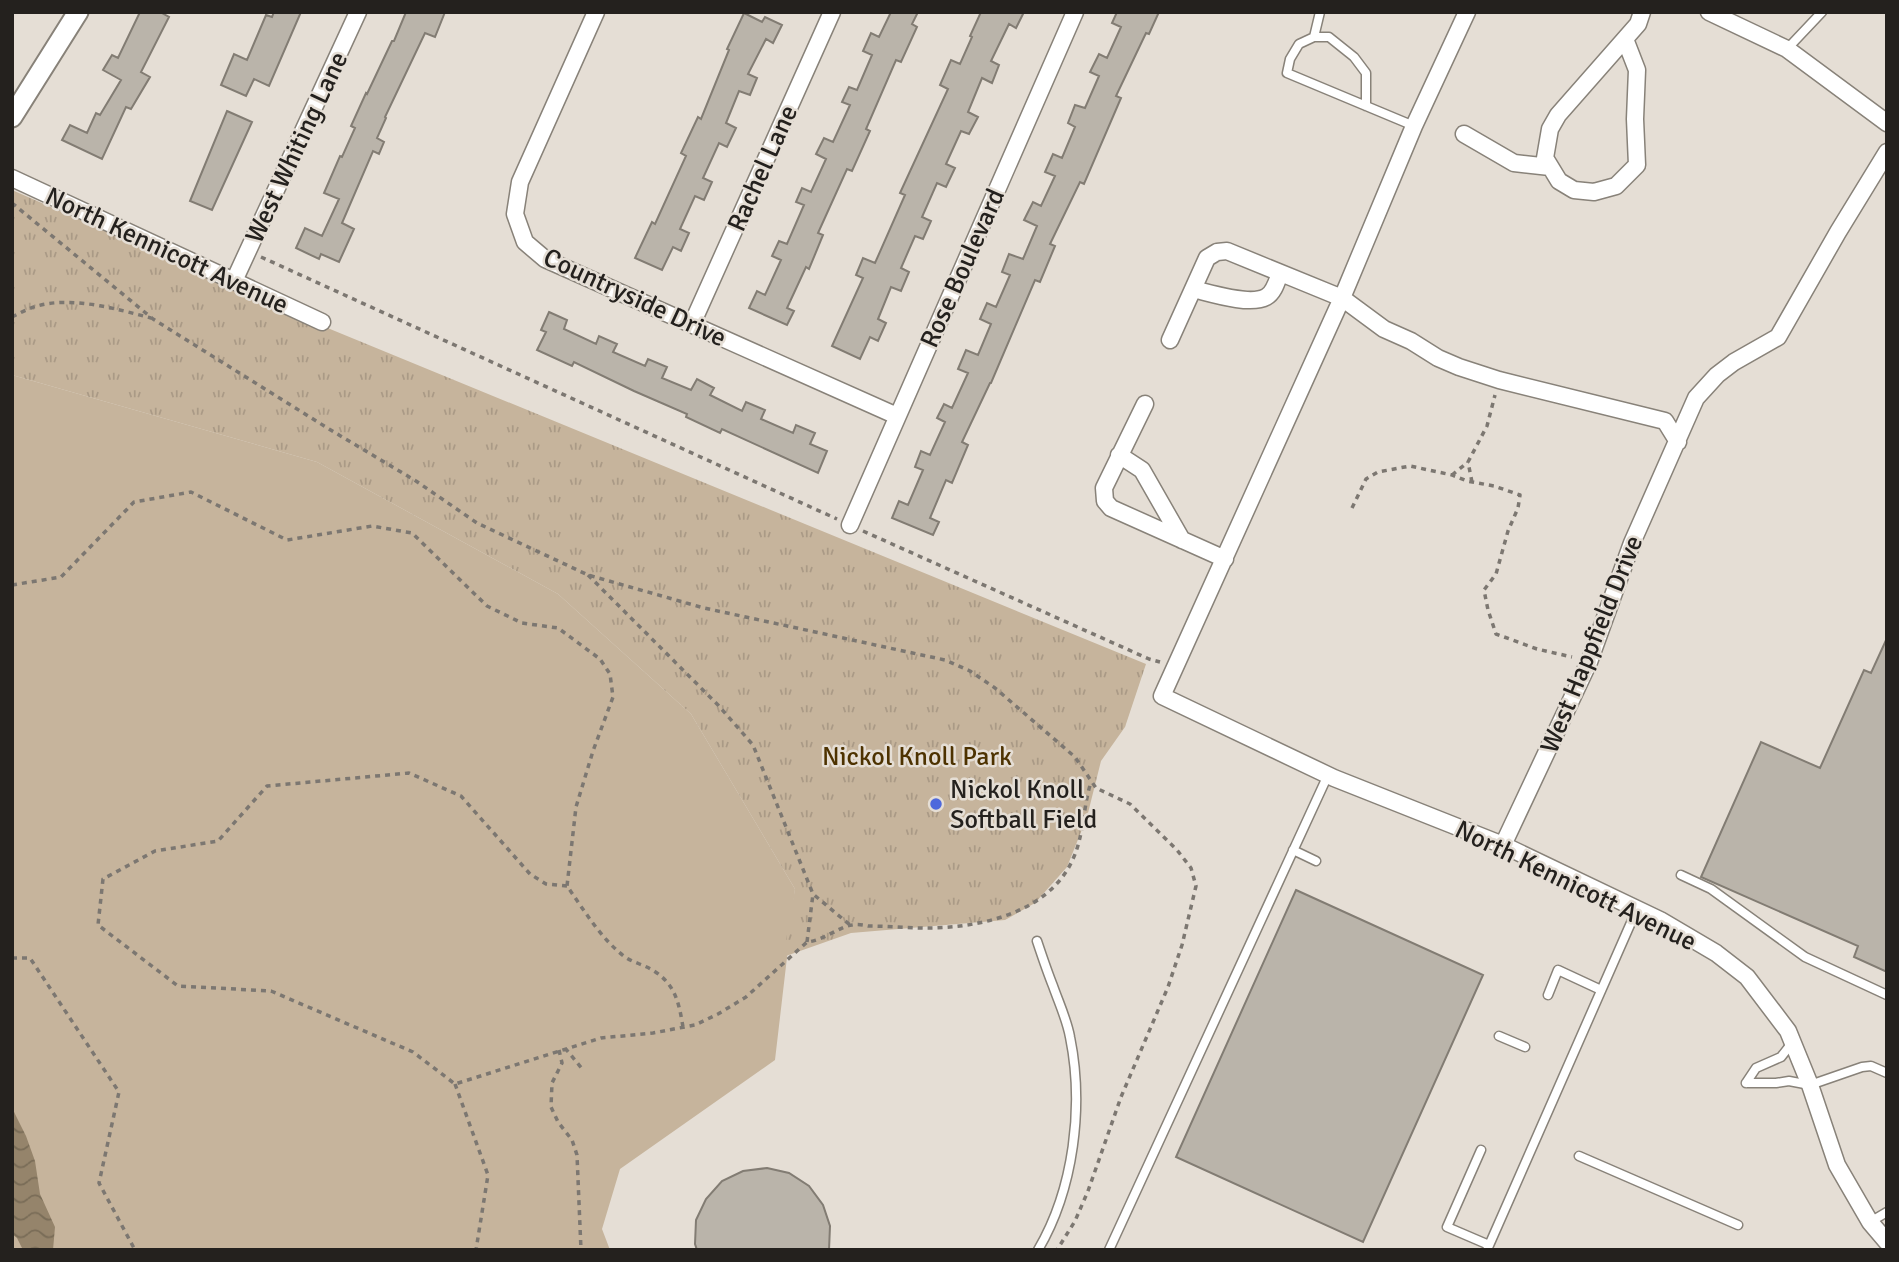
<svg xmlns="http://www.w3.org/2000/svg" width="1899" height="1262" font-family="Signika,sans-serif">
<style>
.grass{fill:#c6b49c}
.park{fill:url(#park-tufts)}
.water{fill:url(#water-waves)}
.building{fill:#bab4aa;stroke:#827c73;stroke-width:2}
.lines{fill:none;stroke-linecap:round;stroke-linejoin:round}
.service-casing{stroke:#888279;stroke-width:11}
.minor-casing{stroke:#888279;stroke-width:19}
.tertiary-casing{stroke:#888279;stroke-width:23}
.path{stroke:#7c7771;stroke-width:3.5;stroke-dasharray:5 5;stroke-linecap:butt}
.service{stroke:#fff;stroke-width:8}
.minor{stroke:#fff;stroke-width:16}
.tertiary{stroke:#fff;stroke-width:19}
.poi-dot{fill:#4e68dc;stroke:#e5ded5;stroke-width:2.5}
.labels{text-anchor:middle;stroke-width:5;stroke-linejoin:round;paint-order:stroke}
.street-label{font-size:26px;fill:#24211e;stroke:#e5ded5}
.park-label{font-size:26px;fill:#4d3200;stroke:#e5ded5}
.poi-label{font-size:26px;fill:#24211e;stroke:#e5ded5;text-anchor:start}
</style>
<defs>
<pattern id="park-tufts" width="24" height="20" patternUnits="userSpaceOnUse" patternTransform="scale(1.75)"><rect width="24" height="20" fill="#c6b49c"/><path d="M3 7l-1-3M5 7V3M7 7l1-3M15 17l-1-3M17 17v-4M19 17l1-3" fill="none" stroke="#aa9a86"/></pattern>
<pattern id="water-waves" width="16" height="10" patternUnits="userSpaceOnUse" patternTransform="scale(1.75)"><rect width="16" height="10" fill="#95846b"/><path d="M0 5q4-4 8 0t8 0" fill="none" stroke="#796c57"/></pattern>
</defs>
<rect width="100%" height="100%" fill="#e5ded5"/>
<path class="grass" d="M12,375L317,462L558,594L691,714L795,889L775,1060L620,1169L602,1229L610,1250H12Z"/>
<path class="park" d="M12,190L330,329L1146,664L1125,727L1101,761L1087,817L1067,867L1035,903L1005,920L851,933L783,957L795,889L691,714L558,594L317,462L12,375Z"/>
<path class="water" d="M12,1108L26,1136L35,1161L40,1194L55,1227L53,1250H23L17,1238L12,1234Z"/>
<path class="building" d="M140,12H160L169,17L141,72L150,77L131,109L126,107L102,159L62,140L70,125L87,133L96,113L100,115L121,80L103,70L112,55L118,58Z
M274,12H301L269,86L254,79L246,96L221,85L234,54L247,60L266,15L272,17Z
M406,12H445L435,37L425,33L385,117L386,118L377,138L384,142L379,154L373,151L342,223L354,229L339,262L321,254L319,259L296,248L305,228L322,236L339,199L324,193L340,156L342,157L355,128L351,126L366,93L367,94L392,41H394Z
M891,12H918L912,24L917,27L901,62L896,60L866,129L870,131L852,171L847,169L818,233L823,235L809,269L806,267L787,308L794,311L787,325L749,308L757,291L765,295L781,260L772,256L779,241L787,244L804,205L796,202L802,188L811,192L826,159L816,154L824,138L833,142L850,105L842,102L849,87L857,90L872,55L863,51L871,33L879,37Z
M981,12H1024L1016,28L1009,24L991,61L999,65L992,83L982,78L968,112L978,117L969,134L961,131L946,164L955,168L946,187L937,183L922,217L931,221L923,239L915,236L901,268L909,272L901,291L891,287L878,319L886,323L878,341L870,337L860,359L832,346L863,278L856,275L863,258L875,263L905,195L900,193L948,89L940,85L951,60L960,64L972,37L970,36Z
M1117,12H1159L1149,34L1146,33L1116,96L1121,98L1084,184L1080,182L1050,244L1055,246L1040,282L1035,280L991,383H990L962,442L968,445L952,483L946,480L930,518L939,522L933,535L892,518L899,501L908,505L923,470L915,467L921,451L930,455L945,422L937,418L944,404L952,408L968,373L958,369L966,350L978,355L991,324L980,319L987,303L996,307L1010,275L1002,272L1009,254L1023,259L1037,226L1024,220L1033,202L1041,206L1055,176L1045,172L1053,154L1062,158L1075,127L1068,123L1075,105L1085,108L1099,76L1090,72L1099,54L1107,58L1121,27L1112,23Z
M744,13L762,22L765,17L782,25L773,43L766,39L748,74L757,78L750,95L739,91L726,123L736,128L727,147L719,143L703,178L712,182L704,200L695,196L680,229L689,233L681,251L673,247L662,270L635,258L652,222L655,224L686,156L681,153L698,117L701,119L729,50L727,49Z
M227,111L252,122L212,210L190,201Z
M549,312L567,320L564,329L596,344L599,336L617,344L613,352L645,366L648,359L667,367L662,378L691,390L697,379L714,388L710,395L742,411L746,402L765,410L761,419L793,433L796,425L815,433L810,444L827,451L818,473L722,429L720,433L686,417L687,414L634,391L574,362L572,366L537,350L546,332L541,330Z
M1887,638V972L1854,957L1858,946L1701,877L1761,742L1820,768L1864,670L1871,673Z
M1296,890L1483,975L1363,1242L1176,1157Z
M767,1168L789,1173L809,1186L823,1205L830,1226L829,1250H697L695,1244L696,1220L706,1199L722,1181L743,1171Z"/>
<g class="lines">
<g class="service-casing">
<path id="service" d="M1314,37L1320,12
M1787,49L1822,12
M1366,106V73L1354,57L1329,37H1314L1299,44L1290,59L1287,73L1414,126
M1293,850L1316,861
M1681,875L1711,889L1805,957L1887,995
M1037,941C1042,956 1047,971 1053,986C1059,1003 1067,1020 1070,1037C1084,1106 1074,1189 1038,1250
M1548,995L1558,970L1601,990
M1499,1036L1525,1047
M1746,1083H1776L1789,1081L1810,1085L1862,1067L1871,1066L1887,1073
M1746,1083L1756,1068L1781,1057L1792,1043
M1481,1150L1447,1227L1489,1245
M1579,1156L1738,1225
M1870,1222L1887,1212
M1109,1250L1328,775
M1487,1250L1637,909"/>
</g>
<g class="minor-casing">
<path id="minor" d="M596,12L520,182L515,214L525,242L545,259L897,416
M1467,12L1414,126L1342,298L1162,696L1334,778L1503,845L1660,920L1716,953L1747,977L1788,1031L1810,1085L1837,1165L1870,1222L1887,1242
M1709,12L1787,49L1887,123
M1625,39L1637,70L1635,119L1637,165L1616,186L1594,192L1574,190L1559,181L1545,158L1550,129L1558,115L1638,24L1642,12
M1464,134L1514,163L1550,167
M12,178L322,322
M234,281L358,12
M1193,289C1210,293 1250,306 1266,297C1274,293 1277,281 1280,273
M692,324L832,12
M1170,340L1207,258L1217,252L1227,251L1342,298L1384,329L1411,341L1438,358L1459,367L1499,380L1665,421L1678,442
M1145,404L1104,488L1105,501L1111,508L1225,559
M1119,455L1142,470L1182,540
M850,525L1075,12
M1503,845L1589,662L1632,543L1696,398L1717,375L1734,362L1778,337L1838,232L1887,152"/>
</g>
<g class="tertiary-casing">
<path id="tertiary" d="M12,117L78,12"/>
</g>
<path class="path" d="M12,203L153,319L329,429L416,481L477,523L588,575L704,608L945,660L970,671L995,688L1075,757L1096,788L1130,804L1177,850L1191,868L1196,886L1182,945L1168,987L1121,1097L1088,1191L1075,1221L1057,1250
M261,257L837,519
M12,317C20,313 29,308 37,306C72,296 117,309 151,318
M1452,475L1468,462
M1472,482L1468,462L1487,426L1495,395
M1352,508L1366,479L1378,472L1410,466L1452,475L1467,481L1494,486L1520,495L1518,508L1508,531L1496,574L1484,590L1488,610L1496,634L1537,649L1572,657
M863,531L1149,659L1160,662
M588,575L718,705L753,745L813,894L850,925
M12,585L61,577L134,502L191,492L287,540L372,526L412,533L487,606L522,623L558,628L600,659L610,674L613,697L593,751L576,807L567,886C584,910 601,939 625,957C634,963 645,965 654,971C676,985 679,1004 683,1027
M567,886L546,884L530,874L461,796L409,773L267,786L218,841L155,851L103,879L98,925L178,986L271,991L413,1052L455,1084L601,1038L653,1033L695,1025L718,1014L746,997L807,942C825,940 838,927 852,925C857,924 863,925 868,926C887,926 907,928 926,928C980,928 1049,913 1073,859C1084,835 1083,807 1091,782
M807,942L813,894
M12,958H30L119,1092L99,1183L135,1250
M565,1048L584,1071
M559,1050L562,1063L552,1083L551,1107L558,1122L572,1140L577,1155L581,1250
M455,1084L488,1175L476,1250"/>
<use href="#service" class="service"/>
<use href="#minor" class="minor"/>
<use href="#tertiary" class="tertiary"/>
</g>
<circle class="poi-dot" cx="936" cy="804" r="7"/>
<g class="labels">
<g class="street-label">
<text transform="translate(296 147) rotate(-65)" y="9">West Whiting Lane</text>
<text transform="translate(762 168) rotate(-66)" y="9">Rachel Lane</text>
<text transform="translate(167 250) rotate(25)" y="9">North Kennicott Avenue</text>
<text transform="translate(962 268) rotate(-66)" y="9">Rose Boulevard</text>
<text transform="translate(635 297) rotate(25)" y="9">Countryside Drive</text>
<text transform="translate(1591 644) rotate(-68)" y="9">West Happfield Drive</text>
<text transform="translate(1576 885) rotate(26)" y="9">North Kennicott Avenue</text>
</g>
<g class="park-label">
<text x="917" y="765">Nickol Knoll Park</text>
</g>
<g class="poi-label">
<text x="950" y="798">Nickol Knoll<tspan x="950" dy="30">Softball Field</tspan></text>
</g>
</g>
<rect width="1899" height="1262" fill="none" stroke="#24211e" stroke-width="28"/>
</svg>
